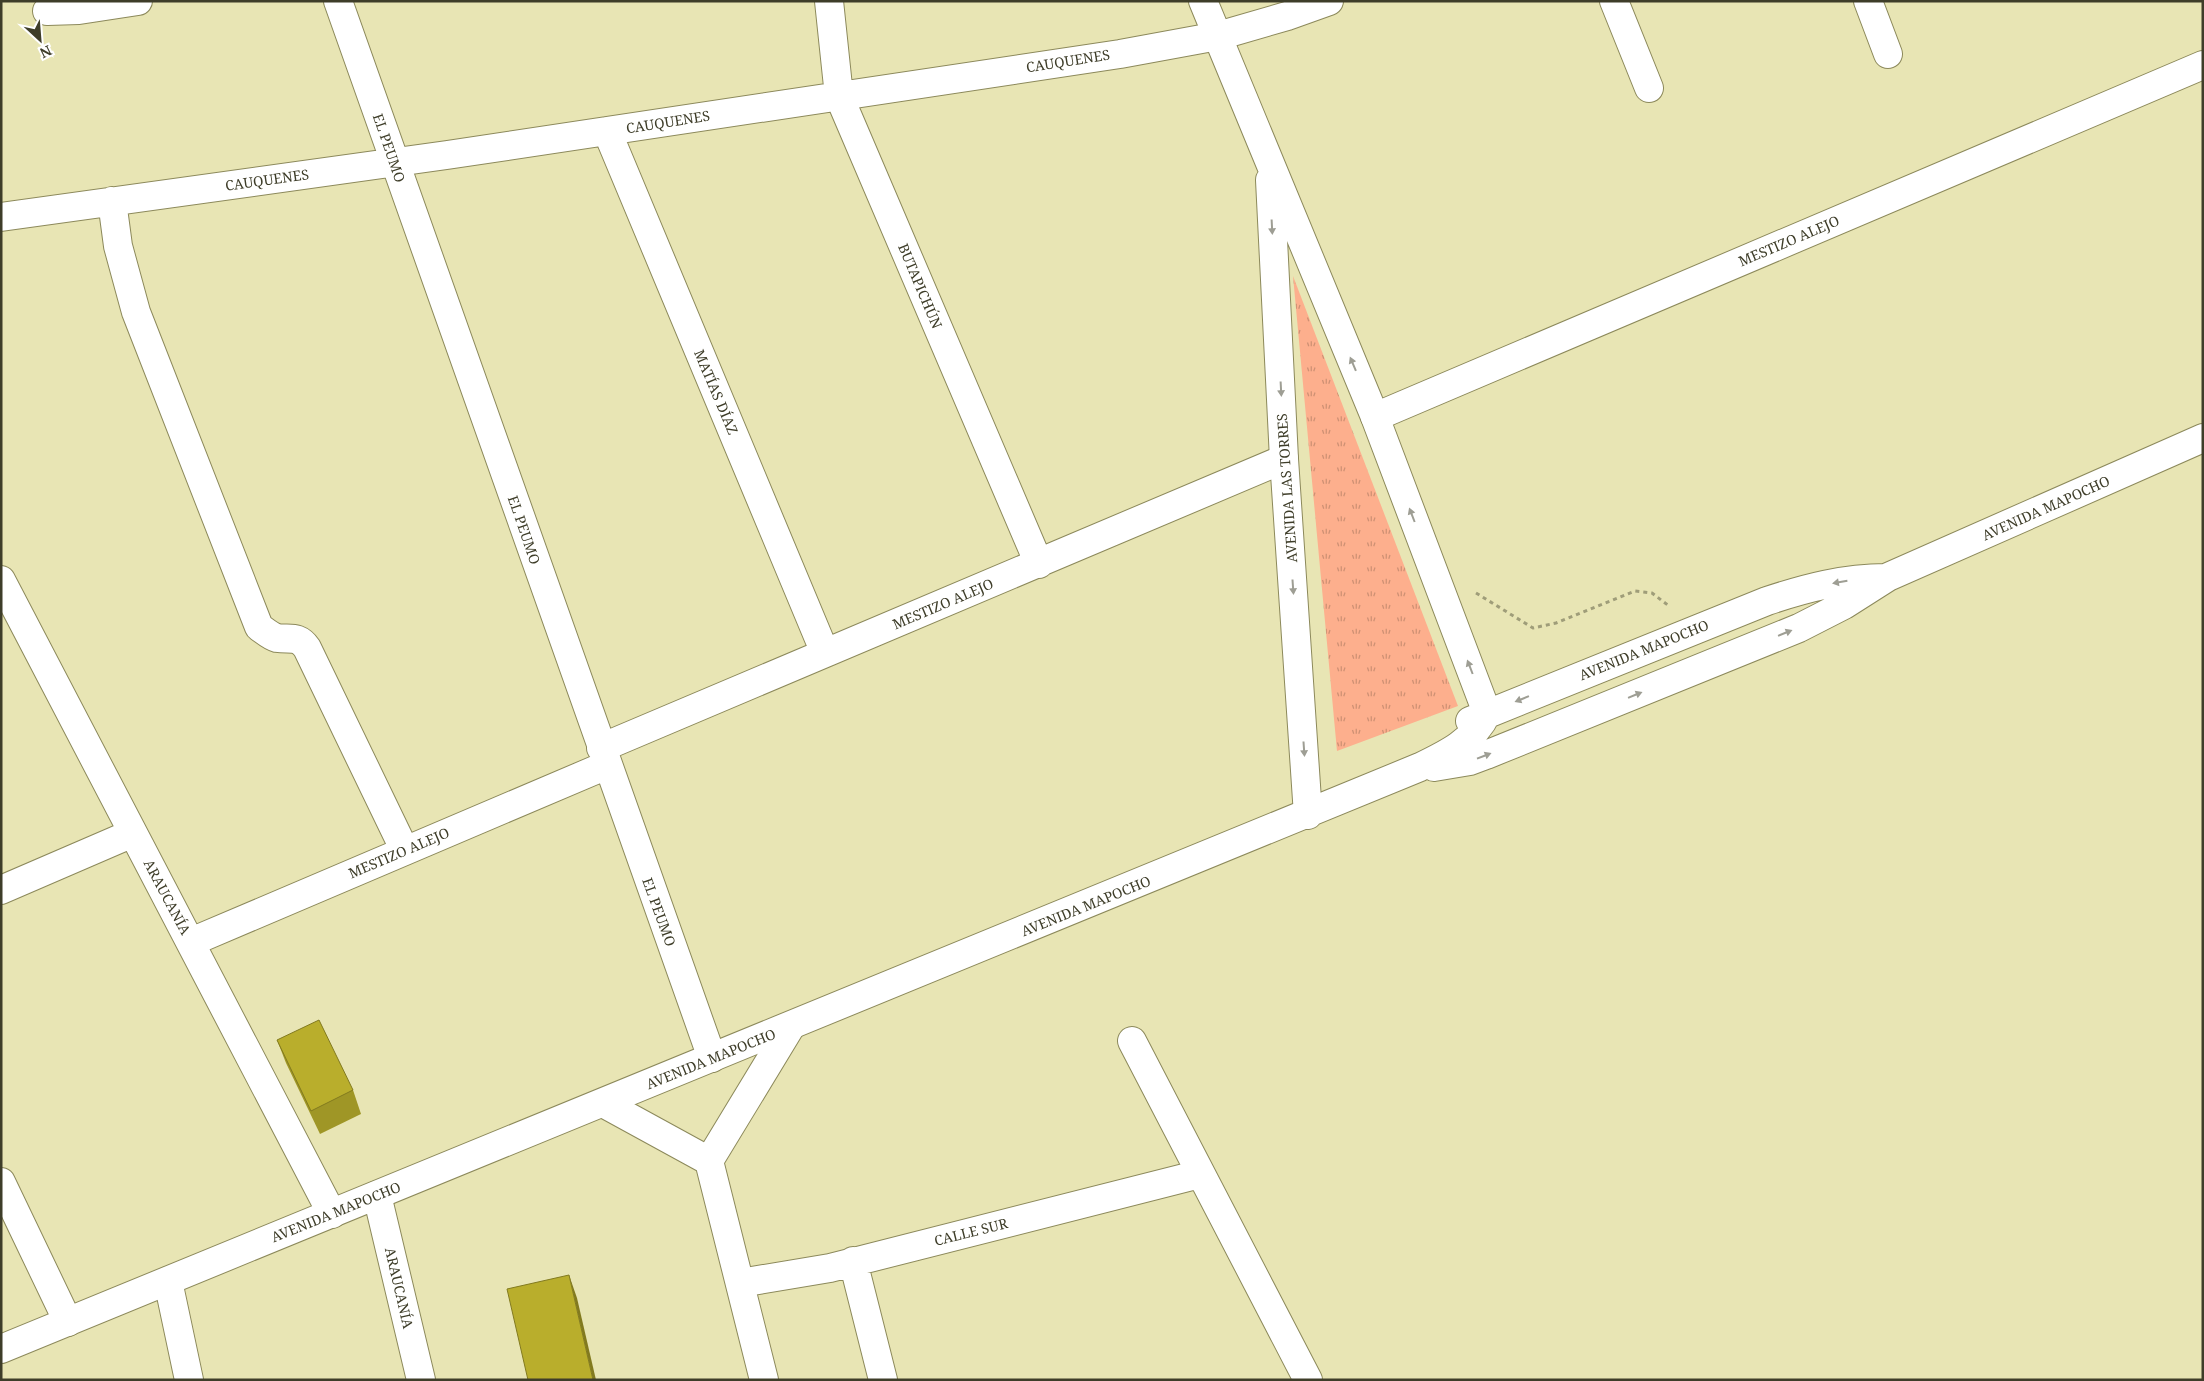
<svg xmlns="http://www.w3.org/2000/svg" width="2204" height="1381" font-family="'Noto Serif',serif">
<style>
.grass{fill:url(#grass-tufts)}
.lines{fill:none;stroke-linecap:round;stroke-linejoin:round}
.street-casing{stroke:#8c895b;stroke-width:30}
.secondary-casing{stroke:#8c895b;stroke-width:30}
.path{stroke:#9f9d79;stroke-width:3;stroke-dasharray:4 4;stroke-linecap:butt}
.street{stroke:#fff;stroke-width:28}
.secondary{stroke:#fff;stroke-width:28}
.wall{fill:#9f9626}
.shaded-wall{fill:#827a1f}
.building{fill:#b9ae2c;stroke:#827a1f}
.oneway{fill:#9e9e94}
.labels{text-anchor:middle;stroke-width:4;stroke-linejoin:round;paint-order:stroke}
.street-label{font-size:14px;fill:#3e3d29;stroke:#fff}
</style>
<defs>
<pattern id="grass-tufts" width="24" height="20" patternUnits="userSpaceOnUse" patternTransform="scale(1.25)"><rect width="24" height="20" fill="#fdaf8d"/><path d="M3 7l-1-3M5 7V3M7 7l1-3M15 17l-1-3M17 17v-4M19 17l1-3" fill="none" stroke="#ce9073"/></pattern>
</defs>
<rect width="100%" height="100%" fill="#e8e5b4"/>
<path class="grass" d="M1293,276L1458,706L1337,751Z"/>
<g class="lines">
<g class="street-casing">
<path id="street" d="M338,1L712,1058
M829,1L839,96L1039,564
M1614,1L1649,88
M1868,1L1888,54
M47,11L79,10L138,1
M607,131L825,653
M112,201L118,246L136,312L259,627C265,631 270,636 277,638C290,640 298,635 307,648L405,851
M1,217L447,155L1120,54L1218,36L1287,16L1329,1
M1375,417L2203,65
M1,580L332,1214
M601,748L1284,459
M1,890L133,833
M191,942L607,765
M1132,1041L1308,1380
M603,1103L709,1161L764,1380
M709,1161L791,1026
M1,1182L68,1322
M377,1195L421,1380
M853,1261L883,1380
M168,1281L189,1380
M740,1283L830,1268L1200,1174"/>
</g>
<g class="secondary-casing">
<path id="secondary" d="M1203,1L1375,417L1487,713
M1270,180L1284,459L1308,815
M1470,721L1767,601C1806,588 1844,578 1886,578
M1434,767L1470,761L1486,755L1799,628L1844,605L1888,577L2203,438
M1,1349L1420,767C1447,754 1474,741 1487,713"/>
</g>
<path class="path" d="M1476,593L1533,628L1556,623L1635,591L1652,593L1669,606"/>
<use href="#street" class="street"/>
<use href="#secondary" class="secondary"/>
</g>
<path class="wall" d="M277,1040L353,1090L361,1114L320,1134L286,1063Z"/>
<path class="shaded-wall" d="M569,1275L577,1298L596,1380H593Z"/>
<path class="building" d="M319,1020L353,1090L311,1111L277,1040Z
M569,1275L593,1380H528L507,1289Z"/>
<defs><path id="oneway-solid" d="M-6-.8H1V-3.2L6.5 0L1 3.2V.8H-6Z" transform="scale(1.25)"/></defs>
<g class="oneway">
<use href="#oneway-solid" transform="translate(1272 227) rotate(87)"/>
<use href="#oneway-solid" transform="translate(1353 364) rotate(-113)"/>
<use href="#oneway-solid" transform="translate(1281 389) rotate(87)"/>
<use href="#oneway-solid" transform="translate(1412 515) rotate(-111)"/>
<use href="#oneway-solid" transform="translate(1840 582) rotate(170)"/>
<use href="#oneway-solid" transform="translate(1293 587) rotate(86)"/>
<use href="#oneway-solid" transform="translate(1785 633) rotate(-22)"/>
<use href="#oneway-solid" transform="translate(1470 667) rotate(-111)"/>
<use href="#oneway-solid" transform="translate(1635 695) rotate(-22)"/>
<use href="#oneway-solid" transform="translate(1522 699) rotate(158)"/>
<use href="#oneway-solid" transform="translate(1304 749) rotate(86)"/>
<use href="#oneway-solid" transform="translate(1484 756) rotate(-21)"/>
</g>
<g class="labels">
<g class="street-label">
<text transform="translate(1068 61) rotate(-9)" y="5">CAUQUENES</text>
<text transform="translate(668 122) rotate(-9)" y="5">CAUQUENES</text>
<text transform="translate(389 148) rotate(71)" y="5">EL PEUMO</text>
<text transform="translate(267 180) rotate(-8)" y="5">CAUQUENES</text>
<text transform="translate(1789 241) rotate(-23)" y="5">MESTIZO ALEJO</text>
<text transform="translate(920 286) rotate(67)" y="5">BUTAPICHÚN</text>
<text transform="translate(716 392) rotate(67)" y="5">MATÍAS DÍAZ</text>
<text transform="translate(1287 488) rotate(-94)" y="5">AVENIDA LAS TORRES</text>
<text transform="translate(2046 508) rotate(-24)" y="5">AVENIDA MAPOCHO</text>
<text transform="translate(524 530) rotate(71)" y="5">EL PEUMO</text>
<text transform="translate(943 604) rotate(-23)" y="5">MESTIZO ALEJO</text>
<text transform="translate(1644 650) rotate(-22)" y="5">AVENIDA MAPOCHO</text>
<text transform="translate(399 853) rotate(-23)" y="5">MESTIZO ALEJO</text>
<text transform="translate(167 897) rotate(62)" y="5">ARAUCANÍA</text>
<text transform="translate(1086 906) rotate(-22)" y="5">AVENIDA MAPOCHO</text>
<text transform="translate(659 912) rotate(70)" y="5">EL PEUMO</text>
<text transform="translate(711 1059) rotate(-22)" y="5">AVENIDA MAPOCHO</text>
<text transform="translate(336 1212) rotate(-22)" y="5">AVENIDA MAPOCHO</text>
<text transform="translate(971 1232) rotate(-14)" y="5">CALLE SUR</text>
<text transform="translate(399 1288) rotate(77)" y="5">ARAUCANÍA</text>
</g>
</g>
<rect width="2204" height="1381" fill="none" stroke="#3e3d29" stroke-width="5"/>
<g transform="translate(40 40) rotate(154)" stroke="#ffffff" stroke-width="4" paint-order="stroke">
<path d="M0-4L9 19L0 12L-9 19Z" fill="#3e3d29"/>
<text y="-8" font-size="14" font-weight="bold" text-anchor="middle" fill="#3e3d29">N</text>
</g>
</svg>
